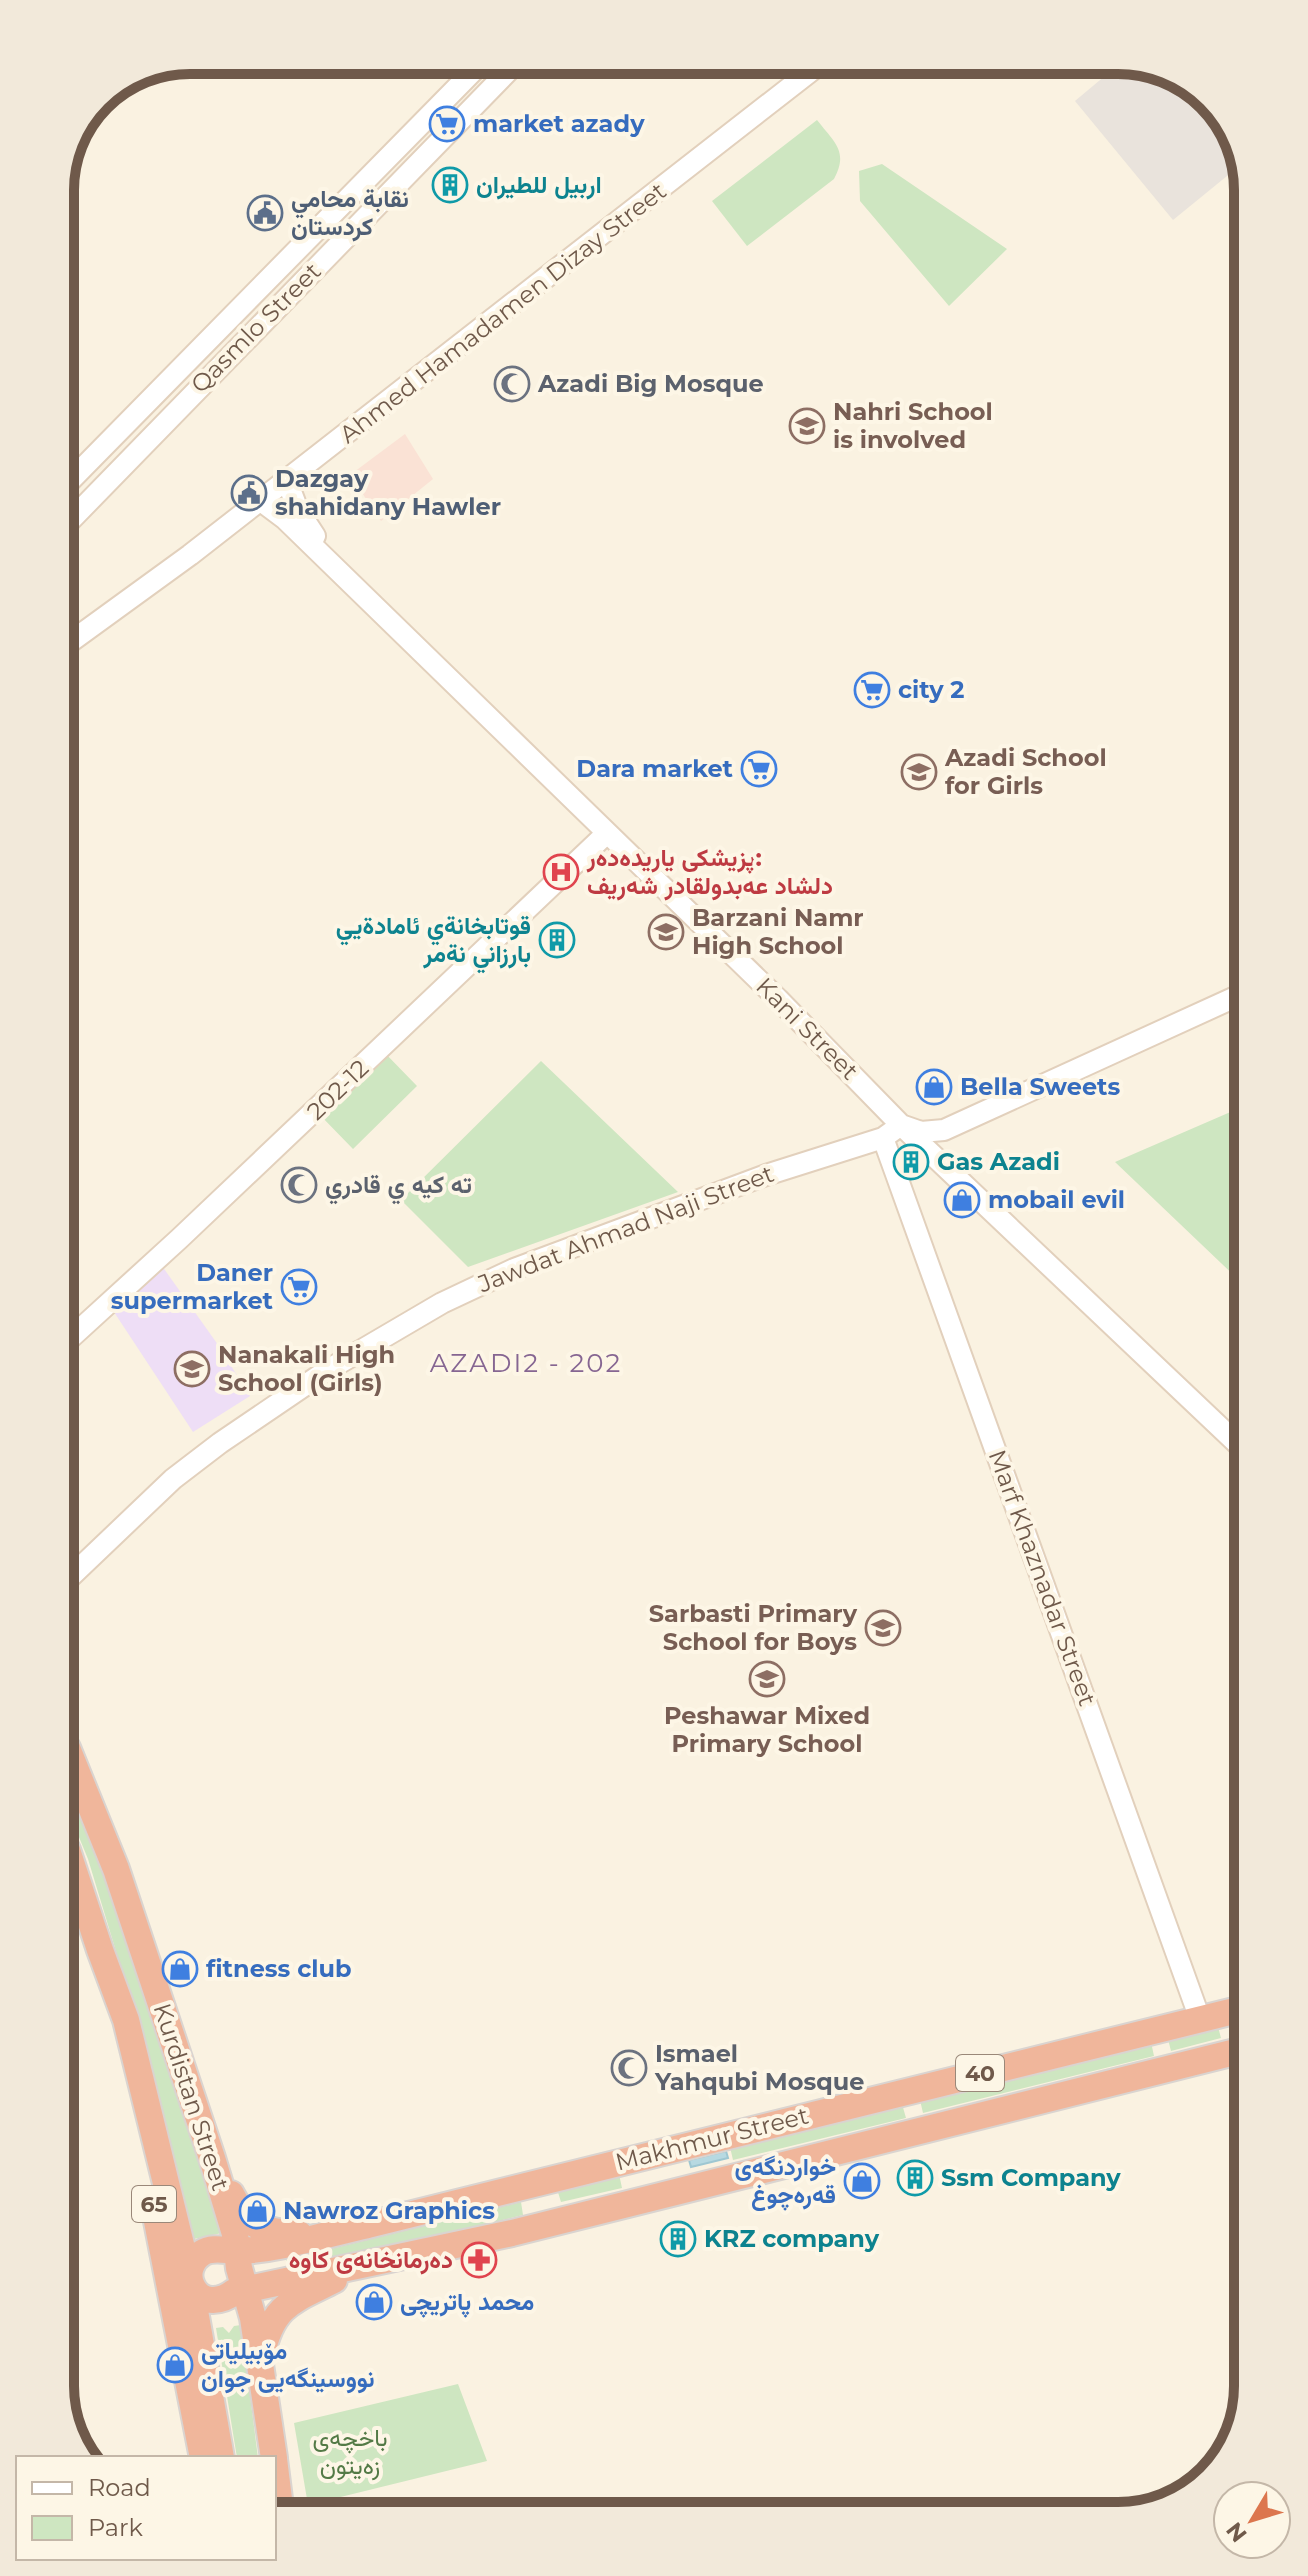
<svg xmlns="http://www.w3.org/2000/svg" width="1308" height="2576" font-family="Montserrat,Vazirmatn,sans-serif">
<style>
.commercial{fill:#fae2d5}
.industrial{fill:#e9e3dc}
.education{fill:#eedef6}
.green{fill:#cee6c1}
.water{fill:#b7d9e1;stroke:#9ec7d2;stroke-width:2}
.lines{fill:none;stroke-linecap:round;stroke-linejoin:round}
.secondary-casing{stroke:#e2d0bc;stroke-width:24}
.highway-casing{stroke:#dad4d0;stroke-width:30}
.secondary{stroke:#fff;stroke-width:20}
.highway{stroke:#f0b69b;stroke-width:26}
.labels{text-anchor:middle;stroke-width:8;stroke-linejoin:round;paint-order:stroke}
.shield{fill:#fdf6e6;stroke:#9a8879;stroke-width:2}
.shield-label{font-size:22px;font-weight:bold;fill:#6f594a}
.shop-label{font-size:24px;font-weight:bold;fill:#366cbe;stroke:#fdf6e6;text-anchor:start}
.culture-label{font-size:24px;font-weight:bold;fill:#0d838f;stroke:#fdf6e6;text-anchor:start}
.service-label{font-size:24px;font-weight:bold;fill:#4e5e75;stroke:#fdf6e6;text-anchor:start}
.street-label{font-size:24px;fill:#6f594a;stroke:#fdf6e6}
.worship-label{font-size:24px;font-weight:bold;fill:#5b616d;stroke:#fdf6e6;text-anchor:start}
.education-label{font-size:24px;font-weight:bold;fill:#785e54;stroke:#fdf6e6;text-anchor:start}
.health-label{font-size:24px;font-weight:bold;fill:#be3a42;stroke:#fdf6e6;text-anchor:start}
.park-label{font-size:24px;fill:#537a46;stroke:#fdf6e6}
.neighbourhood-label{font-size:26px;letter-spacing:2px;fill:#866692;stroke:#fdf6e6}
.rim{fill:none;stroke:#6f594a;stroke-width:10}
</style>
<rect width="100%" height="100%" fill="#faf2e1"/>
<path class="commercial" d="M405,434L433,479L381,521L350,475Z"/>
<path class="industrial" d="M1124,60L1197,87L1238,141V167L1173,220L1075,101Z"/>
<path class="education" d="M162,1266L216,1342L250,1396L193,1432L114,1312Z"/>
<path class="green" d="M817,120C834,142 849,151 834,179L747,246L712,201Z
M882,164L1007,249L949,306L860,201L859,171Z
M382,1050L417,1086L353,1149L318,1113Z
M541,1061L678,1192L468,1267L401,1200Z
M1242,1107L1243,1284L1115,1162Z
M67,1779C128,1927 175,2080 222,2233L194,2239L152,2070L88,1859L67,1808Z
M1218,2027L1221,2038L1171,2051L1168,2039Z
M1151,2042L1154,2056L923,2113L920,2100Z
M902,2104L906,2118L733,2160L730,2147Z
M619,2174L622,2188L561,2202L557,2189Z
M521,2202L523,2215L289,2272L286,2260Z
M241,2325L258,2458H237L216,2328L223,2327L229,2333L234,2326Z
M458,2384L487,2461L308,2505L294,2423Z"/>
<path class="water" d="M726,2151L728,2158L691,2167L689,2160Z"/>
<g class="lines">
<g class="secondary-casing">
<path id="secondary" d="M287,481L298,510L315,536
M62,489L484,60
M261,501L285,519L778,999L901,1125L1244,1450
M62,529L519,60
M62,648L190,555L825,60
M883,1138L1200,2019
M65,1343L179,1239L607,833
M66,1581L173,1479L220,1443L326,1371L442,1303L514,1269L766,1175L883,1138L901,1125L921,1132L944,1130L1242,994"/>
</g>
<g class="highway-casing">
<path id="highway" d="M67,1748L116,1869L212,2158L235,2234L239,2268L253,2318L274,2458
M67,1850L100,1950L126,2020L189,2277L221,2458
M1246,2008L368,2225C326,2234 282,2249 239,2251C226,2251 213,2246 202,2253C191,2260 186,2274 192,2286C200,2304 220,2303 234,2292L512,2233L1247,2049
M231,2194C249,2228 262,2232 299,2234
M156,2216L203,2458
M262,2353C273,2304 293,2301 334,2280
M274,2459L281,2515"/>
</g>
<use href="#secondary" class="secondary"/>
<use href="#highway" class="highway"/>
</g>
<defs>
<g id="supermarket-ring" transform="scale(1.8)"><circle r="9.5" fill="#fdf6e6" stroke="#3f7fe0" stroke-width="1.5"/><path d="M-6-5.5h2.5l.6 2H6L4.5 2H-2.5L-4.4-4H-6ZM-1.5 3.2a1.3 1.3 0 1 0 .1 0ZM3 3.2a1.3 1.3 0 1 0 .1 0Z" fill="#3f7fe0"/></g>
<g id="building-ring" transform="scale(1.8)"><circle r="9.5" fill="#fdf6e6" stroke="#0f9aa8" stroke-width="1.5"/><path d="M-4-6H4V6H1V3H-1V6H-4ZM-2.5-4.3h1.7v1.8h-1.7ZM.8-4.3h1.7v1.8H.8ZM-2.5-1h1.7V.8h-1.7ZM.8-1h1.7V.8H.8Z" fill="#0f9aa8"/></g>
<g id="civic-ring" transform="scale(1.8)"><circle r="9.5" fill="#fdf6e6" stroke="#5c6f8a" stroke-width="1.5"/><path d="M-.6-6.5H3V-4.5H.6V-3L4-1V1h2V6H-6V1h2V-1L-.6-3ZM-1.2 2.5V6h2.4V2.5Z" fill="#5c6f8a"/></g>
<g id="mosque-ring" transform="scale(1.8)"><circle r="9.5" fill="#fdf6e6" stroke="#6b7280" stroke-width="1.5"/><path d="M3.5-4.9A6 6 0 1 0 3.5 4.9A5 5 0 1 1 3.5-4.9Z" fill="#6b7280"/></g>
<g id="school-ring" transform="scale(1.8)"><circle r="9.5" fill="#fdf6e6" stroke="#8d6e63" stroke-width="1.5"/><path d="M0-5L7-2L0 1L-7-2ZM-4 1L0 2.5L4 1V4Q0 6-4 4Z" fill="#8d6e63"/></g>
<g id="hospital-ring" transform="scale(1.8)"><circle r="9.5" fill="#fdf6e6" stroke="#e0444e" stroke-width="1.5"/><path d="M-5-5h3v3.5h4V-5h3V5h-3V1.5h-4V5h-3Z" fill="#e0444e"/></g>
<g id="shop-ring" transform="scale(1.8)"><circle r="9.5" fill="#fdf6e6" stroke="#3f7fe0" stroke-width="1.5"/><path d="M-5-2.5h2.3a2.7 3.5 0 0 1 5.4 0H5L5.5 6h-11ZM-1.5-2.5h3a1.5 2.3 0 0 0-3 0Z" fill="#3f7fe0"/></g>
<g id="pharmacy-ring" transform="scale(1.8)"><circle r="9.5" fill="#fdf6e6" stroke="#e0444e" stroke-width="1.5"/><path d="M-2-6h4v4h4v4h-4v4h-4v-4h-4v-4h4Z" fill="#e0444e"/></g>
</defs>
<g fill-rule="evenodd">
<use href="#supermarket-ring" x="447" y="124"/>
<use href="#building-ring" x="450" y="185"/>
<use href="#civic-ring" x="265" y="213"/>
<use href="#mosque-ring" x="512" y="384"/>
<use href="#school-ring" x="807" y="426"/>
<use href="#civic-ring" x="249" y="493"/>
<use href="#supermarket-ring" x="872" y="690"/>
<use href="#supermarket-ring" x="759" y="769"/>
<use href="#school-ring" x="919" y="772"/>
<use href="#hospital-ring" x="561" y="872"/>
<use href="#school-ring" x="666" y="932"/>
<use href="#building-ring" x="557" y="940"/>
<use href="#shop-ring" x="934" y="1087"/>
<use href="#building-ring" x="911" y="1162"/>
<use href="#mosque-ring" x="299" y="1185"/>
<use href="#shop-ring" x="962" y="1200"/>
<use href="#supermarket-ring" x="299" y="1287"/>
<use href="#school-ring" x="192" y="1369"/>
<use href="#school-ring" x="883" y="1628"/>
<use href="#school-ring" x="767" y="1679"/>
<use href="#shop-ring" x="180" y="1969"/>
<use href="#mosque-ring" x="629" y="2068"/>
<use href="#building-ring" x="915" y="2178"/>
<use href="#shop-ring" x="862" y="2181"/>
<use href="#shop-ring" x="257" y="2211"/>
<use href="#building-ring" x="678" y="2239"/>
<use href="#pharmacy-ring" x="479" y="2260"/>
<use href="#shop-ring" x="374" y="2302"/>
<use href="#shop-ring" x="175" y="2365"/>
</g>
<g class="labels">
<g class="shield">
<rect x="956" y="2055" width="48" height="36" rx="6"/>
<rect x="132" y="2186" width="44" height="36" rx="6"/>
</g>
<g class="shield-label">
<text x="980" y="2081">40</text>
<text x="154" y="2212">65</text>
</g>
<g class="shop-label">
<text x="473" y="132">market azady</text>
<text x="898" y="698">city 2</text>
<text x="733" y="777" text-anchor="end">Dara market</text>
<text x="960" y="1095">Bella Sweets</text>
<text x="988" y="1208">mobail evil</text>
<text x="273" y="1281" text-anchor="end">Daner<tspan x="273" dy="28">supermarket</tspan></text>
<text x="206" y="1977">fitness club</text>
<text x="836" y="2175" text-anchor="end">خواردنگەی<tspan x="836" dy="28">قەرەچوغ</tspan></text>
<text x="283" y="2219">Nawroz Graphics</text>
<text x="400" y="2310">محمد پاتریچی</text>
<text x="201" y="2359">مۆبیلیاتی<tspan x="201" dy="28">نووسینگەیی جوان</tspan></text>
</g>
<g class="culture-label">
<text x="476" y="193">اربيل للطيران</text>
<text x="531" y="934" text-anchor="end">قوتابخانةي ئامادةيي<tspan x="531" dy="28">بارزاني نةمر</tspan></text>
<text x="937" y="1170">Gas Azadi</text>
<text x="941" y="2186">Ssm Company</text>
<text x="704" y="2247">KRZ company</text>
</g>
<g class="service-label">
<text x="291" y="207">نقابة محامي<tspan x="291" dy="28">كردستان</tspan></text>
<text x="275" y="487">Dazgay<tspan x="275" dy="28">shahidany Hawler</tspan></text>
</g>
<g class="street-label">
<text transform="translate(503 313) rotate(-38)" y="8">Ahmed Hamadamen Dizay Street</text>
<text transform="translate(256 328) rotate(-45)" y="8">Qasmlo Street</text>
<text transform="translate(807 1029) rotate(45)" y="8">Kani Street</text>
<text transform="translate(338 1090) rotate(-44)" y="8">202-12</text>
<text transform="translate(626 1229) rotate(-21)" y="8">Jawdat Ahmad Naji Street</text>
<text transform="translate(1042 1578) rotate(70)" y="8">Marf Khaznadar Street</text>
<text transform="translate(191 2097) rotate(72)" y="8">Kurdistan Street</text>
<text transform="translate(712 2139) rotate(-14)" y="8">Makhmur Street</text>
</g>
<g class="worship-label">
<text x="538" y="392">Azadi Big Mosque</text>
<text x="325" y="1193">ته كيه ي قادري</text>
<text x="655" y="2062">Ismael<tspan x="655" dy="28">Yahqubi Mosque</tspan></text>
</g>
<g class="education-label">
<text x="833" y="420">Nahri School<tspan x="833" dy="28">is involved</tspan></text>
<text x="945" y="766">Azadi School<tspan x="945" dy="28">for Girls</tspan></text>
<text x="692" y="926">Barzani Namr<tspan x="692" dy="28">High School</tspan></text>
<text x="218" y="1363">Nanakali High<tspan x="218" dy="28">School (Girls)</tspan></text>
<text x="857" y="1622" text-anchor="end">Sarbasti Primary<tspan x="857" dy="28">School for Boys</tspan></text>
<text x="767" y="1724" text-anchor="middle">Peshawar Mixed<tspan x="767" dy="28">Primary School</tspan></text>
</g>
<g class="health-label">
<text x="587" y="866">پزیشکی یاریدەدەر:<tspan x="587" dy="28">دلشاد عەبدولقادر شەریف</tspan></text>
<text x="453" y="2268" text-anchor="end">دەرمانخانەی کاوە</text>
</g>
<g class="park-label">
<text x="350" y="2446">باخچەی<tspan x="350" dy="28">زەیتون</tspan></text>
</g>
<g class="neighbourhood-label">
<text x="526" y="1372">AZADI2 - 202</text>
</g>
</g>
<path d="M0 0H1308V2576H0ZM190 74H1118A116 116 0 0 1 1234 190V2386A116 116 0 0 1 1118 2502H190A116 116 0 0 1 74 2386V190A116 116 0 0 1 190 74Z" fill="#f2e9da" fill-rule="evenodd"/>
<path class="rim" d="M190 74H1118A116 116 0 0 1 1234 190V2386A116 116 0 0 1 1118 2502H190A116 116 0 0 1 74 2386V190A116 116 0 0 1 190 74Z"/>
<rect x="16" y="2456" width="260" height="104" fill="#fdf6e6" stroke="#c4b7a8" stroke-width="2"/>
<rect x="32" y="2482" width="40" height="12" fill="#ffffff" stroke="#c4b7a8" stroke-width="2"/>
<text x="88" y="2496" font-size="24" fill="#6f594a">Road</text>
<rect x="32" y="2516" width="40" height="24" fill="#cee6c1" stroke="#c4b7a8" stroke-width="2"/>
<text x="88" y="2536" font-size="24" fill="#6f594a">Park</text>
<g transform="translate(1252 2520) rotate(232)"><circle r="38" fill="#fdf6e6" stroke="#c4b7a8" stroke-width="2"/>
<path d="M0-6L14 30L0 20L-14 30Z" fill="#dc764e"/>
<text y="-12" font-size="22" font-weight="bold" text-anchor="middle" fill="#6f594a">N</text>
</g>
</svg>
